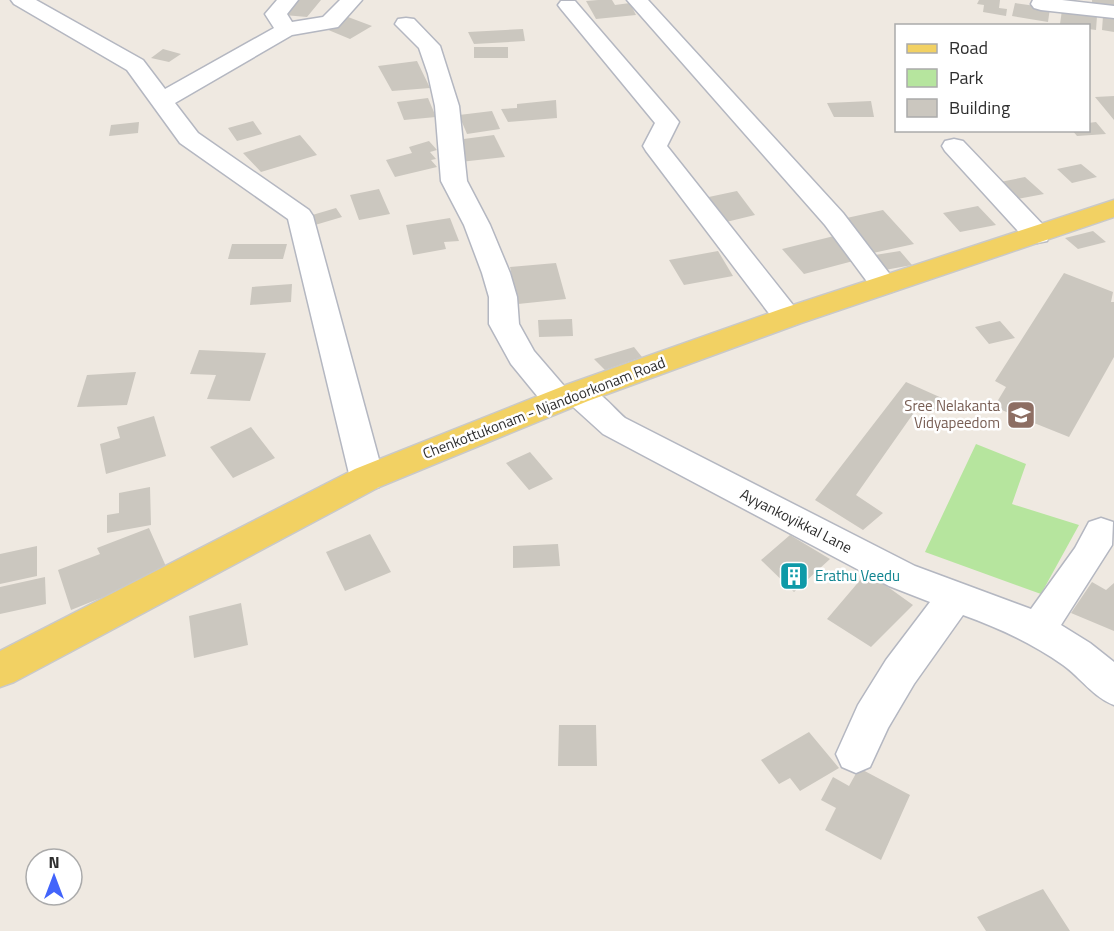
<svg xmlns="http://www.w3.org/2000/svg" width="1114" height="931" font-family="'Titillium Web',sans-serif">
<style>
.green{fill:#b6e59e}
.building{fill:#cbc7bf}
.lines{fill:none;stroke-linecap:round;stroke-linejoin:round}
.minor-casing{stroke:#b4b7c1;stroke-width:3}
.major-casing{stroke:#c9c9c9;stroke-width:3}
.minor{fill:#fff;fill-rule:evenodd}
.major{fill:#f2d163;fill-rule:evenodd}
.labels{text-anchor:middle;stroke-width:5;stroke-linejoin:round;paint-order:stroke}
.education-label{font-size:15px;fill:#785e54;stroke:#fff;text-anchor:end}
.street-label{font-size:15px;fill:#2e2e2e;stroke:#fff}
.culture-label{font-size:15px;fill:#0d838f;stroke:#fff;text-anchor:start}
</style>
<rect width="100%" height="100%" fill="#efe9e1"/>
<path class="green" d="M976,444L1026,464L1012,504L1079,525L1041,594L925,552Z"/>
<path class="building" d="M297,0H321L307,17L284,15Z
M598,0H612L615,5L630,3L636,15L596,19L586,1Z
M979,0H1000L999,8L1007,9L1006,16L983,12L984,5L977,4Z
M1092,0H1114V7L1092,3Z
M1015,3L1050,8L1048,22L1012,16Z
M1062,10L1097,16L1096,30L1088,29V26L1060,24Z
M1103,16L1114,17V32L1102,30Z
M348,17L372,26L350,39L326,29Z
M523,29L525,41L474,44L468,32Z
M474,47H508V58H474Z
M163,49L181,54L169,62L151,58Z
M417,61L430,88L392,91L378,66Z
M1114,96V120L1095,97Z
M428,98L436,117L404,120L397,102Z
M556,100L557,118L508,122L501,109L517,108V104Z
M871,101L874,117H834L827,103Z
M492,111L500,129L467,134L459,115Z
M253,121L262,134L237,141L228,128Z
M139,122L138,133L109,136L111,125Z
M1096,122L1106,134L1077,136L1072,130H1088V123Z
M300,135L317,155L261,172L243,153Z
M494,135L505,157L460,162L456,140Z
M429,141L437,150L430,152L436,159L431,160L437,167L395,177L386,160L412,153L409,147Z
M1081,164L1097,177L1072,183L1057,169Z
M1025,177L1044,194L1012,200L995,183Z
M379,189L390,214L359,220L350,195Z
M737,191L755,215L722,223L704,198Z
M978,206L996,225L960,232L943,213Z
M336,208L342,217L315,225L309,216Z
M883,210L914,244L873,253L842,219Z
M450,218L459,241L444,242L446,249L413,255L406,225Z
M1093,231L1106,242L1078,249L1065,238Z
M834,236L857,260L804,274L782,249Z
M232,244H287L283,259H228Z
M718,251L733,276L684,285L669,260Z
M900,251L912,265L885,270L875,255Z
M556,263L566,299L518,304L510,267Z
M1064,273L1113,292L1111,302H1114V357L1069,437L994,407L1006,387L995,381Z
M292,284L291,302L250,305L252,287Z
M572,319L573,336L539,337L538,320Z
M1000,321L1015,338L989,344L975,327Z
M634,347L642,357L605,370L594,359Z
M199,350L266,353L250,401L207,399L216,375L190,374Z
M136,372L127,405L77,407L87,375Z
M906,382L953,403L945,413L920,404L856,495L883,513L863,530L815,500Z
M154,416L166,456L106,474L100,444L120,438L117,427Z
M251,427L275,458L233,478L210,447Z
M530,452L553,479L529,490L506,463Z
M150,487L151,525L107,533V515L119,513V493Z
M149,528L168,571L71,610L58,570L100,554L97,548Z
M370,534L391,572L345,591L326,552Z
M790,535L830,559L794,592L761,560Z
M558,544L560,566L513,568V546Z
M37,546V576L0,584V554Z
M867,572L913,605L871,647L827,619Z
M45,577L46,604L0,614V587Z
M1092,582L1106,590L1114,583V631L1071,613Z
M241,603L248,645L194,658L189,616Z
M559,725H596L597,766H558Z
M809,732L839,768L800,791L790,778L779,784L761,760Z
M859,768L910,795L881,860L825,830L836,808L821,800L833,777L849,786Z
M1043,889L1070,931H986L977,917Z"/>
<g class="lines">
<g class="minor-casing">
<path id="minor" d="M11,0H36L143,60L165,89L274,28L265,14L277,0H298L287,14L292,22L323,17L340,0H362L338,27L292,35L175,103L198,133L309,210L313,216L384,478L379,487L367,491L355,487L350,478L288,219L180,143L127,70L14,4Z
M627,0H648L843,213L898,285L894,291L884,294L874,291L825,225Z
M1033,0H1062L1114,6V18L1041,10L1034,8L1031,4Z
M561,1H575L675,117L679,122L667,146L797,310L802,317L797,324L787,327L777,324L646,151L643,146L655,123L561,9L558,5Z
M406,18L414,19L440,46L459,106L467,181L490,225L510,273L517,297L519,324L534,351L565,387C586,372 610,405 625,418L915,566L1031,609L1075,548L1089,522L1101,518L1113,522L1112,545L1061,625L1090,643L1114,662V705C1093,697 1081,678 1063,665C1032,643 999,628 963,615L914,684L888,728L870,767L856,773L842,767L836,754L858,705L886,660L930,602L889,586L603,434L571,405L569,408L558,411L547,408L511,364L489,324V297L482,273L464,225L441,181L435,106L428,74L419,48L395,24L398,19Z
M954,139L963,141L1047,229L1050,235L1047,241L1037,243L1027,241L945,151L942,146L945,141Z"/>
</g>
<g class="major-casing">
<path id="major" d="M1114,200V217L801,323L588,401L379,487L14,682L0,687V651L355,469L566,385L781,309Z"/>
</g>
<use href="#minor" class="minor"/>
<use href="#major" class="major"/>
</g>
<defs>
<g id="school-square" transform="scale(1.5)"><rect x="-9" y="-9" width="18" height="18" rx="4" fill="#8d6e63" stroke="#fff"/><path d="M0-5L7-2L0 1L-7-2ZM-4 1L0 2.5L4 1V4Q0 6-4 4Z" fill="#fff"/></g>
<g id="building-square" transform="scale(1.5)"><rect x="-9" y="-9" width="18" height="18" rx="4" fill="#0f9aa8" stroke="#fff"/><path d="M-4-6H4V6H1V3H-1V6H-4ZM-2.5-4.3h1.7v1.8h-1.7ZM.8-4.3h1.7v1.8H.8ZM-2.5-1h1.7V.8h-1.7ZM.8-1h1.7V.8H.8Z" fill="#fff"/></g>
</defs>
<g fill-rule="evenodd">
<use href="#school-square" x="1021" y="415"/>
<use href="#building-square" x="794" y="576"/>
</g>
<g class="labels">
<g class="education-label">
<text x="1000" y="411">Sree Nelakanta<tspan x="1000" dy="17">Vidyapeedom</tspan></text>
</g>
<g class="street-label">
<text transform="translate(544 408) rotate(-21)" y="5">Chenkottukonam - Njandoorkonam Road</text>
<text transform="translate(796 521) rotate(27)" y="5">Ayyankoyikkal Lane</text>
</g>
<g class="culture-label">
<text x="815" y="581">Erathu Veedu</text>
</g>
</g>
<rect x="895" y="24" width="195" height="108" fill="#ffffff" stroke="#ababab" stroke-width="1.5"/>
<rect x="907" y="44" width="30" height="9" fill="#f2d163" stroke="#ababab" stroke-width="1.5"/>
<text x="949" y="54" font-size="18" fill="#2e2e2e">Road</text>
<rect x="907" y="69" width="30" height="18" fill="#b6e59e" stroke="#ababab" stroke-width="1.5"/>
<text x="949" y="84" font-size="18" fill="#2e2e2e">Park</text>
<rect x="907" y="99" width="30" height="18" fill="#cbc7bf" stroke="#ababab" stroke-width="1.5"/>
<text x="949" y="114" font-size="18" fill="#2e2e2e">Building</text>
<g transform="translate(54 877)"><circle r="28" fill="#ffffff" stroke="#ababab" stroke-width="1.5"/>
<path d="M0-4.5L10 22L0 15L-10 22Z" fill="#4264fb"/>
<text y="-9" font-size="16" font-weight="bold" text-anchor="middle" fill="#2e2e2e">N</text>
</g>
</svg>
